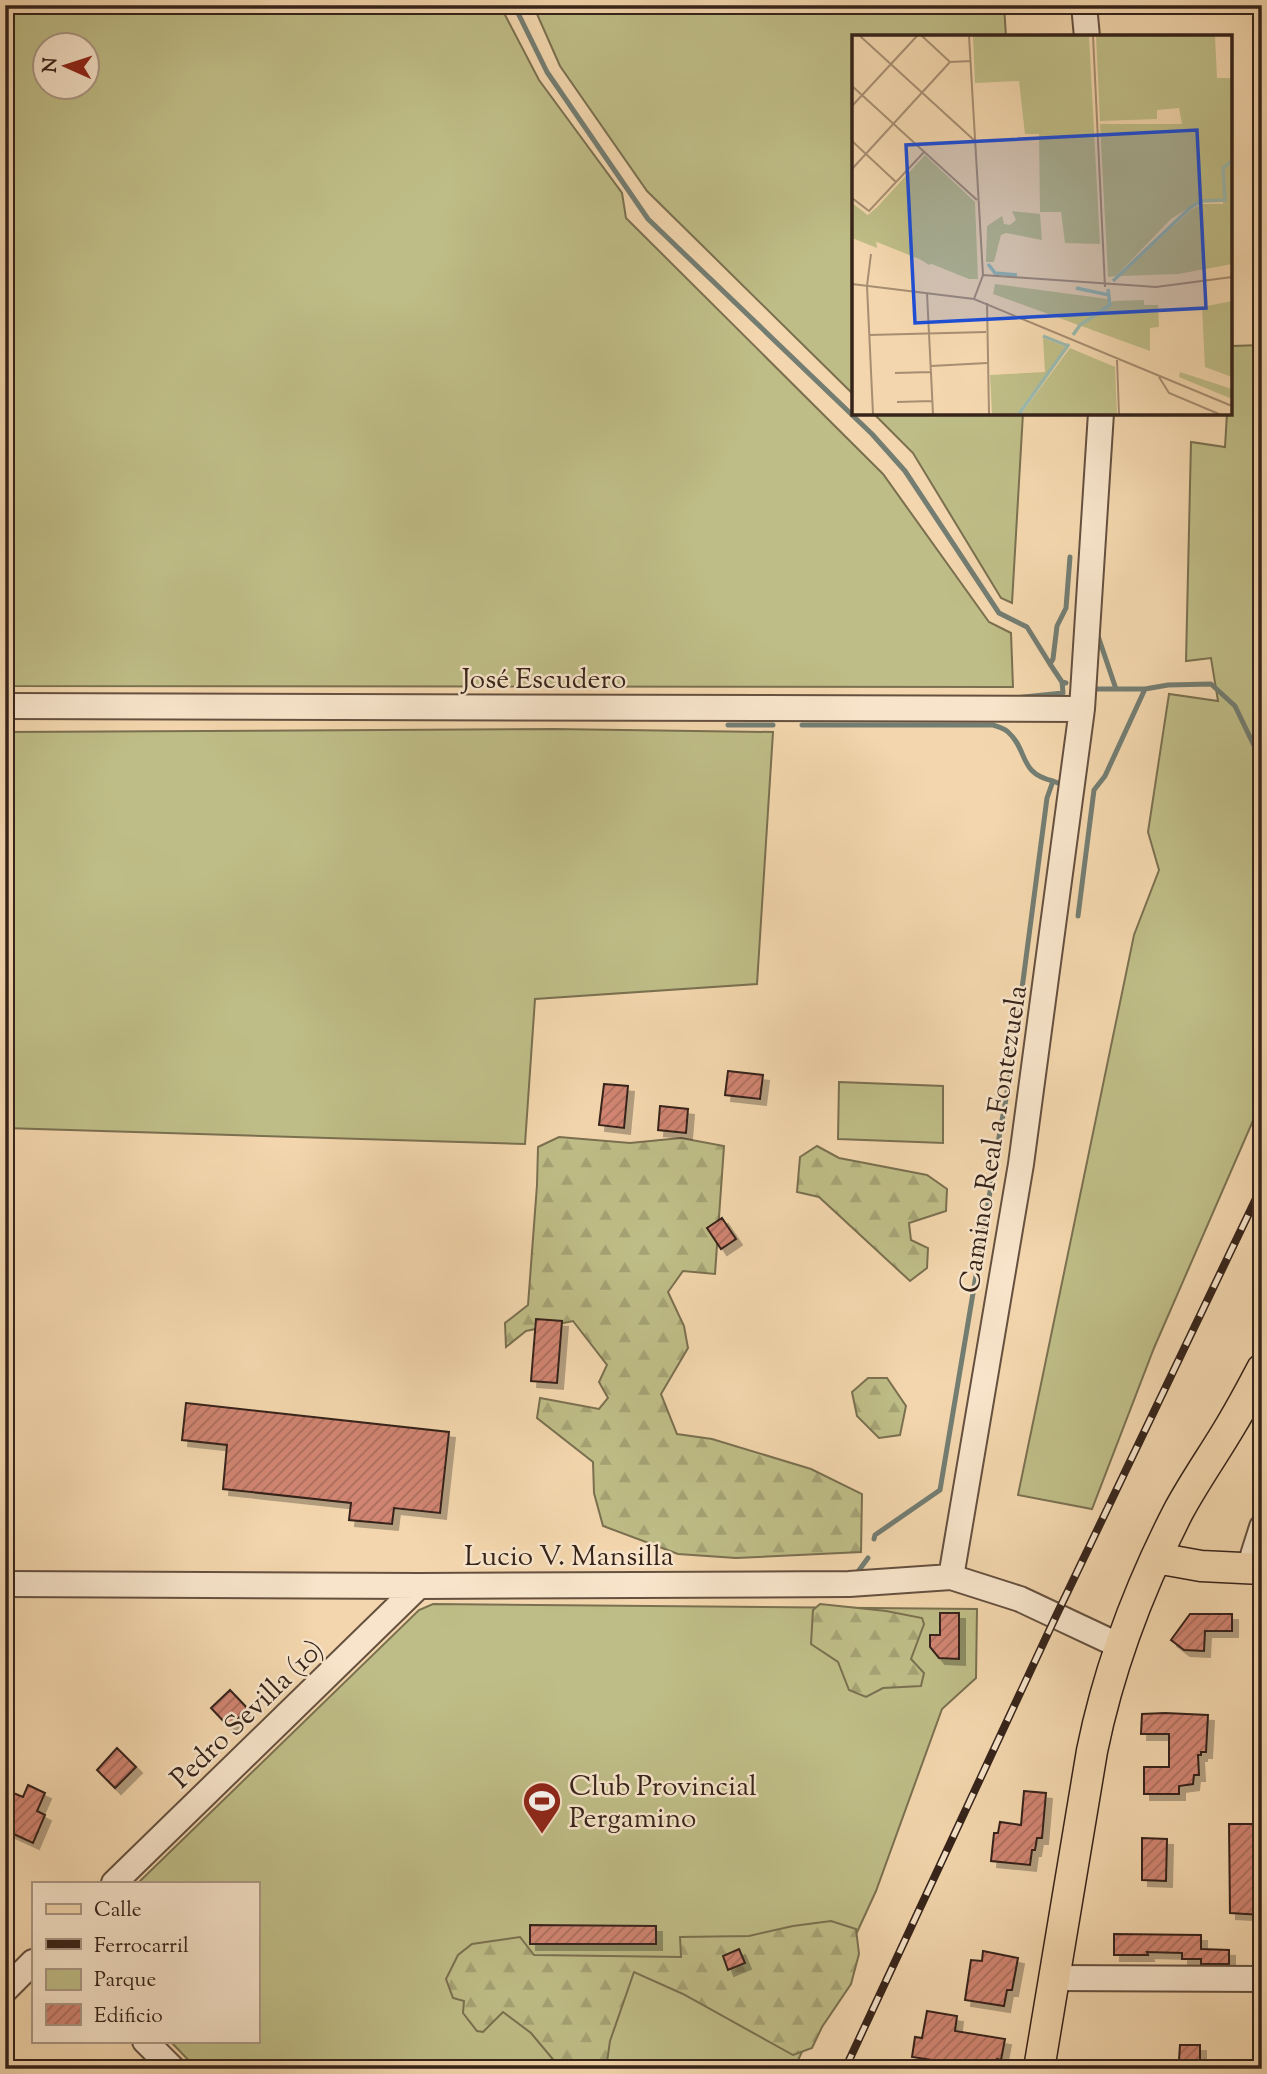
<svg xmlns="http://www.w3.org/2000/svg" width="1267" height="2074" font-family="'Sorts Mill Goudy',serif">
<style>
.green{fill:#bfbd87;stroke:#7a7050;stroke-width:2;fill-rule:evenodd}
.forest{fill:url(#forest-firs);stroke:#7a7050;stroke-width:2}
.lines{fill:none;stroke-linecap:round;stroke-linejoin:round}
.stream{stroke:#737d72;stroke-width:5}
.building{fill:url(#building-hatch);stroke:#36231a;stroke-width:2;filter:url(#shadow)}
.minor-casing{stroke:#65503f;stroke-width:28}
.major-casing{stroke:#36231a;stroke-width:33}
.minor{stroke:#f7e4ca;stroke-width:24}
.major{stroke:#f3d6ad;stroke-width:30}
.rail-casing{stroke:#36231a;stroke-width:8}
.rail{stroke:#f7e4ca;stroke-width:5;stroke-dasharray:16;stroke-linecap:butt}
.labels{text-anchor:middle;stroke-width:5;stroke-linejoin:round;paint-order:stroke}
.street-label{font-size:28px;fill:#36231a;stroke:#f7e4ca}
.poi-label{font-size:28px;fill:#36231a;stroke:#f7e4ca;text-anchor:start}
.inset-river{fill:none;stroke:#9bb9ad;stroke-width:3.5}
.inset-road{fill:none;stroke:#a78e72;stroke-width:2}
.view{fill:#1d4ed8;fill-opacity:0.15;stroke:#1d4ed8;stroke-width:3.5}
.inset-edge{fill:none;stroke:#36231a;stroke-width:3.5}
</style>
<defs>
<pattern id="forest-firs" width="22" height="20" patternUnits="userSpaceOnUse" patternTransform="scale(1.75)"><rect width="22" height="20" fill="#bfbd87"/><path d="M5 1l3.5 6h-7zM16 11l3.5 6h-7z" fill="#a5a274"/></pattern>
<pattern id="building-hatch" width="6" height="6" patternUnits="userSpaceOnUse" patternTransform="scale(1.75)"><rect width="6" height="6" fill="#d18572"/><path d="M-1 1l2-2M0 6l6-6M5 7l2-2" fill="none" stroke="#aa6c5d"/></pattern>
<filter id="shadow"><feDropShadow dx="6" dy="6" stdDeviation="0" flood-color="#0004"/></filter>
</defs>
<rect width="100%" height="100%" fill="#f3d6ad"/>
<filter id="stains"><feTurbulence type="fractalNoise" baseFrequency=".00286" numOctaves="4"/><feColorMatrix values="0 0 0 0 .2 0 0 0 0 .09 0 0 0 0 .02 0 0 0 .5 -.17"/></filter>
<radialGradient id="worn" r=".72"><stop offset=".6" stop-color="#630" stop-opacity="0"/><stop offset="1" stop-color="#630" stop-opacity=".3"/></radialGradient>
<path class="green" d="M5,5H503L504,13L539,80L622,193L626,218L883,474L989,622L1011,633L1013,687L5,686ZM46,46H88V88H46Z
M533,5H1004L1006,37H854V395L647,191L560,66Z
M1262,345V1100L1154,1348L1092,1509L1018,1495L1134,935L1159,870L1148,832L1169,694L1218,701L1211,658L1186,661L1191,442L1225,447L1227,413H1230L1232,346Z
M873,413H1023L1012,603L1001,598L913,453Z
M554,729L773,732L757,984L535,999L525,1144L5,1128V732Z
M839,1082L943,1086V1143L838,1139Z
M433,1604L977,1609L976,1678L942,1709L876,1891L794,2069H197L170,2041H257V1883H138L419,1610Z"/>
<path class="forest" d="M559,1137L630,1143L681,1138L724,1146L715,1274L683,1271L668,1292L684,1326L688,1348L661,1394L677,1434L712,1439L811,1469L862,1494L861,1552L736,1558L678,1554L603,1526L594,1493L593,1462L537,1418L540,1398L599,1409L608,1398L599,1382L607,1365L573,1321L526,1331L506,1347L505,1323L528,1305L537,1185L538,1147Z
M817,1146L839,1158L927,1175L947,1189L946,1211L909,1223L911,1240L928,1248L927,1268L910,1281L819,1197L797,1192L800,1157Z
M868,1378H887L906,1406L900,1435L879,1438L857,1416L852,1392Z
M820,1604L886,1611L922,1618L924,1624L911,1659L924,1673L921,1686L883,1688L866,1697L849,1690L838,1662L811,1644L813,1610Z
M831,1921L856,1929L859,1954L851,1984L822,2027L812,2048L793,2055L683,1994L634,1972L610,2041L606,2069H561L531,2033L503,2012L483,2032L477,2031L463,2013L464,2001L453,1998L446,1979L458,1955L472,1944L520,1937L534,1955L681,1957L680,1937L749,1936L793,1926Z"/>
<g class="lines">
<path class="stream" d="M514,5L547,72L648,219L872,434L905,471L999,613L1027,627L1050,664L1062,682L1066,683
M1098,636L1116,689
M1050,664L1053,659L1057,626L1066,608L1070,557
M1095,689H1145L1168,685L1211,684L1235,706L1262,762
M1014,698L1063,693L1062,682
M728,725H773
M802,725H993C998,727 1004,728 1008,732C1029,751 1018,773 1053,781
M1078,916L1094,790L1105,776L1145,689
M998,1143L1012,1065L1047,798L1053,781L1058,783
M874,1539L875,1535L940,1490L994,1168
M853,1573H857L868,1558"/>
</g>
<path class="building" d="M728,1071L763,1075L760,1099L725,1095Z
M604,1084L628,1086L624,1128L599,1125Z
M660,1106L688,1109L686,1133L658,1130Z
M722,1218L736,1239L721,1249L707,1228Z
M536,1319L562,1321L557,1383L531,1381Z
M186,1403L449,1432L440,1513L394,1508L392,1524L349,1520L351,1503L223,1489L227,1445L182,1440Z
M940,1613H959V1659L939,1658L930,1647V1635H940Z
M1190,1614H1232V1631H1205L1204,1651L1184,1650L1171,1640Z
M230,1690L248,1709L229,1727L211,1708Z
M1165,1713L1208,1715L1206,1752H1201V1755H1198L1199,1775H1194L1193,1784L1179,1786V1794H1144V1767H1169V1734H1141L1142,1714Z
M117,1748L136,1767L115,1788L97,1770Z
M28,1785L45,1793L37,1811L45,1815L33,1843L5,1830V1806L11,1792L23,1797Z
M1024,1791L1046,1793L1042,1838H1037L1035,1850H1032L1030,1865L991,1861L994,1833H998L1000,1822L1021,1825Z
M1229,1824H1257V1877L1262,1878V1915L1230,1913Z
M1142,1838L1167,1839L1166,1881L1142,1880Z
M530,1925L656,1926V1944H530Z
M1114,1934L1201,1935V1949L1229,1950V1964H1201V1959H1182V1953L1147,1952L1148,1955H1114Z
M739,1949L745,1963L728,1970L723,1956Z
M983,1951L1018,1958L1012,1990H1007L1004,2006L965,2000L971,1960L982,1961Z
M927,2011L957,2016L955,2031L1005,2039L1001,2060L997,2059L996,2069H952L953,2063L912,2057L915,2037L922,2038Z
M1180,2045H1200V2061L1179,2060Z"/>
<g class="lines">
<g class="minor-casing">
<path id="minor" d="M1084,5L1087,37
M5,706L1082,709
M1249,1568L1262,1527
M951,1577L1021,1164L1082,709L1101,413
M5,1584L419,1586L849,1584L951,1577L1020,1599L1120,1646
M114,1883L419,1586
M1054,1978L1262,1979
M5,1990L33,1962
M145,2041L173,2069"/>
</g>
<g class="major-casing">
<path id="major" d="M1156,1558L1201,1566L1262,1569
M1039,2069L1092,1751C1109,1667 1139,1588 1178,1512C1194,1482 1214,1454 1231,1425C1242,1407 1252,1388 1262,1369"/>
</g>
<use href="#minor" class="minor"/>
<use href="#major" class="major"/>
<g class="rail-casing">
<path id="rail" d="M845,2069L1056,1616L1262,1186"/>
</g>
<use href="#rail" class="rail"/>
</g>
<defs>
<g id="stadium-pin" transform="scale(2.0125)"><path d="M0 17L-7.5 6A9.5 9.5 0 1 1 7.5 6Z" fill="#8f2418" stroke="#f7e4ca"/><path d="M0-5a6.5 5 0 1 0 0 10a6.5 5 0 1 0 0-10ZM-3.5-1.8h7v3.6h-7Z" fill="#fff"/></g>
</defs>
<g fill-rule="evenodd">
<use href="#stadium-pin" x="542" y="1801"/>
</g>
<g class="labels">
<g class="street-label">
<text x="544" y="688">José Escudero</text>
<text transform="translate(992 1139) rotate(-81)" y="10">Camino Real a Fontezuela</text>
<text x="569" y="1565">Lucio V. Mansilla</text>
<text transform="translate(246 1713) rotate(-44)" y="10">Pedro Sevilla (10)</text>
</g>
<g class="poi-label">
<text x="569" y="1795">Club Provincial<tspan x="569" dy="32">Pergamino</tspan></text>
</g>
</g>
<g transform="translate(852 35)">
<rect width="380" height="380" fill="#f3d6ad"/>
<path d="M121,1H237L248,209L213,208L209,177H188L187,99H173L167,46L123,48ZM244,1H363L365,43H380V229L326,239L268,241L340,174L350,169H371V164L347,166L319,184L264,241L256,242L248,89H330L327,73L305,75V84L248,86ZM73,120L123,167L126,244H117L0,197V168L17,181ZM143,249L256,264V271L261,266L292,265V270H306L307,292L298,293V316L141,259ZM380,266V342L353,332L350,272ZM191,303L214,312L165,379H140L138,340L193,337ZM218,313L263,332L265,379H169Z" fill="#bfbd87"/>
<path d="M71,172L77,182L75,204L82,226L77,230L63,221L73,198L57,193ZM24,173L32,180L15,198L7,196L24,205L25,213L0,203L3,191ZM160,176L188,179L190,205L154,198L149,200L142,227H134L135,191L150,181L152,189L158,190L164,185ZM328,337L380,354V364L327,342Z" fill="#bfbd87"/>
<path class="inset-river" d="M136,229L143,238L165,240M261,246L339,172L350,166L373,165L371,133L380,126M224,253L257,260M221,300L228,290L258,270L256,254M191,301L216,311M167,379L217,309"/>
<path class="inset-road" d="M8,1L123,106M70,1L98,27L119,26M117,1L131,240L122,264M241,1L253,252M0,51L125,165M0,71L65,1M0,106L44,147M0,134L98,27M0,163L17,176L73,116M19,219L15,251L21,379M131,240L304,252L380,242M0,249L122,264L380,371M75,258L81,379M135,268L137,379M17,300L134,297M265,325L267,379M79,331L135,328M43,338L79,337M307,342L317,358L367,379M45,367L80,366"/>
<path class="view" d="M345,95L354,273L63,288L54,110Z"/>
<rect width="380" height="380" class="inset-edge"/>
</g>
<rect width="1267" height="2074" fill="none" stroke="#f3d6ad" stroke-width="28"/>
<rect x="7" y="7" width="1253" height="2060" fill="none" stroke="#36231a" stroke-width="3.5"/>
<rect x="14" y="14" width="1239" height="2046" fill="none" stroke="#36231a" stroke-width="2"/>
<rect x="32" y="1882" width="228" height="161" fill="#f7e4ca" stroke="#aa9784" stroke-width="2"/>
<rect x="46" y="1904" width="35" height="10" fill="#f3d6ad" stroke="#aa9784" stroke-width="2"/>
<text x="94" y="1916" font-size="21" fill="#36231a">Calle</text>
<rect x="46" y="1939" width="35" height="10" fill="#36231a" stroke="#aa9784" stroke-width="2"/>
<text x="94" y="1952" font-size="21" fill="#36231a">Ferrocarril</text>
<rect x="46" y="1969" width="35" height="21" fill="#bfbd87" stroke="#aa9784" stroke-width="2"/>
<text x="94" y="1986" font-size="21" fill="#36231a">Parque</text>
<rect x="46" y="2004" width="35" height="21" fill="url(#building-hatch)" stroke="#aa9784" stroke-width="2"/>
<text x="94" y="2022" font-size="21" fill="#36231a">Edificio</text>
<g transform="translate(66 66) rotate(273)"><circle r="33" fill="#f7e4ca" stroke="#aa9784" stroke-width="2"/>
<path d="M0-5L12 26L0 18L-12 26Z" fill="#8f2418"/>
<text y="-10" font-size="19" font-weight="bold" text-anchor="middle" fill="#36231a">N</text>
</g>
<rect width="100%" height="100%" filter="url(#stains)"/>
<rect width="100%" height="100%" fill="url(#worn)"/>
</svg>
